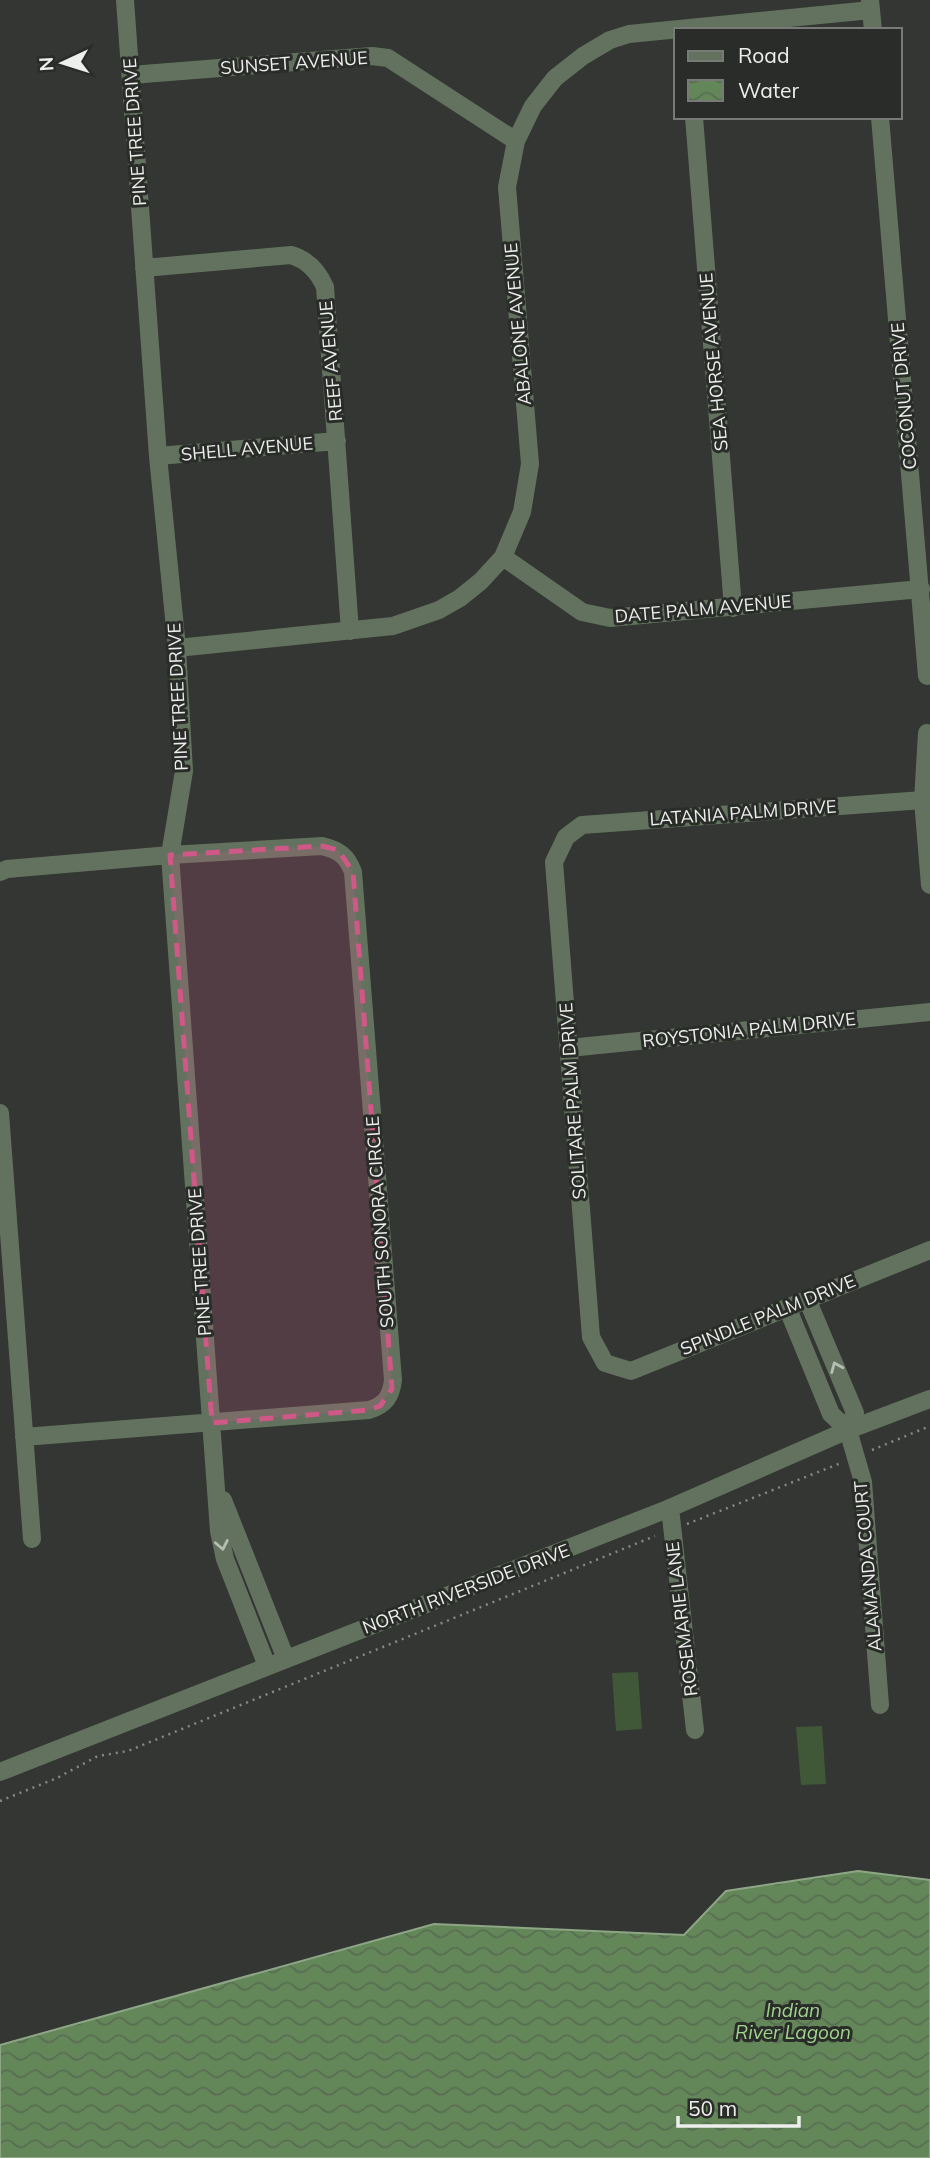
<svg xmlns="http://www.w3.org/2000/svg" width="930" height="2158" font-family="Mulish,sans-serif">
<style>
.pitch{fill:#405738}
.water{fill:url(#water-waves);stroke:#8da685;stroke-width:2}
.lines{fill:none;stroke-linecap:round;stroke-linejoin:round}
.path{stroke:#868985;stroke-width:2.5;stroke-dasharray:2 5;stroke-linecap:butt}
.minor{stroke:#63725f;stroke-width:18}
.tertiary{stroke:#63725f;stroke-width:18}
.oneway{stroke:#b6bdb4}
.marked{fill:#cf5886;fill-opacity:0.2;stroke:#cf5886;stroke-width:5;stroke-dasharray:14 9;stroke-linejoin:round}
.labels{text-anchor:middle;stroke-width:6;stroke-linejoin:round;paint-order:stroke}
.street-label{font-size:18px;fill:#edefec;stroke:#292c28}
.water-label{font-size:19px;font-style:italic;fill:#a0d38e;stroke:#292c28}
</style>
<defs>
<pattern id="water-waves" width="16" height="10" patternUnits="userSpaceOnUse" patternTransform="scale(1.75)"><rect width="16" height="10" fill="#648759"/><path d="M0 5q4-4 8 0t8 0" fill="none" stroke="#586e52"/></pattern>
</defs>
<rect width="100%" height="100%" fill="#333632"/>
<path class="pitch" d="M638,1672L642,1729L616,1731L612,1673Z
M822,1726L826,1784L801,1785L796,1727Z"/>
<path class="water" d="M858,1871L930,1880V2158H0V2045L434,1924L684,1935L726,1891Z"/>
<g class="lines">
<path class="path" d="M872,1450L930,1426
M687,1524L841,1463
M0,1801L57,1778L98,1756L128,1751L655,1536"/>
<path class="minor" d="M125,0L158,456L177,648L184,771L170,855L219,1531L225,1559L267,1666
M870,0L873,30
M131,75L372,56L388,58L516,141
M694,117L733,608
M880,117L927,676
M144,268L291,255C308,260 318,271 325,287L350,631
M158,456L337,441
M503,557L582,612L610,618L921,589
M177,648L393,626L439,610L460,598L481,581L503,557L522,512L530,464L507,187L516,141L533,106L555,78L583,56L610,40L629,34L871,10
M927,733L923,800L930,885
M923,800L582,825L566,837L554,862L591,1337L605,1363L631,1371L930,1250
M0,872L7,869L170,855L322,846C339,850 347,856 353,872L393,1380C391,1397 385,1405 369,1410L24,1437
M569,1048L930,1012
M0,1113L32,1539
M807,1299L855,1413L848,1430
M787,1307L831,1414L848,1430L863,1482L880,1705
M223,1500L286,1659
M670,1508L695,1730"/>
<path class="tertiary" d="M0,1772L670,1508L848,1430L930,1399"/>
</g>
<defs><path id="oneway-chevron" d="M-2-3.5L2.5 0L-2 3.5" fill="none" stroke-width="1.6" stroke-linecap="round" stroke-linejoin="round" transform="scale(1.75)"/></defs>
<g class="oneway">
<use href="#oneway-chevron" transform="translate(836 1367) rotate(-113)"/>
<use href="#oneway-chevron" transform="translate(222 1545) rotate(79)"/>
</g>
<path class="marked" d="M322,846L338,850L353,872L392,1389L380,1406L369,1410L212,1423L170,855Z"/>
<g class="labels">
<g class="street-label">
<text transform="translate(294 63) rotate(-4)" y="6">SUNSET AVENUE</text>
<text transform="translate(135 132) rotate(-94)" y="6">PINE TREE DRIVE</text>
<text transform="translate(518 324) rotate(-95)" y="6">ABALONE AVENUE</text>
<text transform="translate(331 361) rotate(-95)" y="6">REEF AVENUE</text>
<text transform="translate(714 362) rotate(-95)" y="6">SEA HORSE AVENUE</text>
<text transform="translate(904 396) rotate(-95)" y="6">COCONUT DRIVE</text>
<text transform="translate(247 449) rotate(-5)" y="6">SHELL AVENUE</text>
<text transform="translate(703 609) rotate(-5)" y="6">DATE PALM AVENUE</text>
<text transform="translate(178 697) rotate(-93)" y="6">PINE TREE DRIVE</text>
<text transform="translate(743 813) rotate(-4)" y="6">LATANIA PALM DRIVE</text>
<text transform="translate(749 1030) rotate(-6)" y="6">ROYSTONIA PALM DRIVE</text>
<text transform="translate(573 1101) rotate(-94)" y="6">SOLITARE PALM DRIVE</text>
<text transform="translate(380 1222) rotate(-94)" y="6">SOUTH SONORA CIRCLE</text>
<text transform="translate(200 1262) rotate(-94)" y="6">PINE TREE DRIVE</text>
<text transform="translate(768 1315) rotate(-22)" y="6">SPINDLE PALM DRIVE</text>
<text transform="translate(868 1566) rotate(-95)" y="6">ALAMANDA COURT</text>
<text transform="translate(466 1589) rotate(-21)" y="6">NORTH RIVERSIDE DRIVE</text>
<text transform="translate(682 1619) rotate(-97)" y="6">ROSEMARIE LANE</text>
</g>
<g class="water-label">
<text x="793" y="2017">Indian<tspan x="793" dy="22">River Lagoon</tspan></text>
</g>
</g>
<rect x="674" y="28" width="228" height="91" fill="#292c28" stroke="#777a76" stroke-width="2"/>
<rect x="688" y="51" width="35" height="10" fill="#63725f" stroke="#777a76" stroke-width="2"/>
<text x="738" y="63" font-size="21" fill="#edefec">Road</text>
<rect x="688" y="80" width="35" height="21" fill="url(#water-waves)" stroke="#777a76" stroke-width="2"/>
<text x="738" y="98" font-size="21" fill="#edefec">Water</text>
<g transform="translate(63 63) rotate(266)" stroke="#292c28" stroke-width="5" paint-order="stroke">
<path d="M0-5L12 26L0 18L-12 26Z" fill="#edefec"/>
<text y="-10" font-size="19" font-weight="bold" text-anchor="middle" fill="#edefec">N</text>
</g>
<path d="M678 2116v10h121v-10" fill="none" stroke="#edefec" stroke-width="3.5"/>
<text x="688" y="2116" font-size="21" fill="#edefec" stroke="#292c28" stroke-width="5" paint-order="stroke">50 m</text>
</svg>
